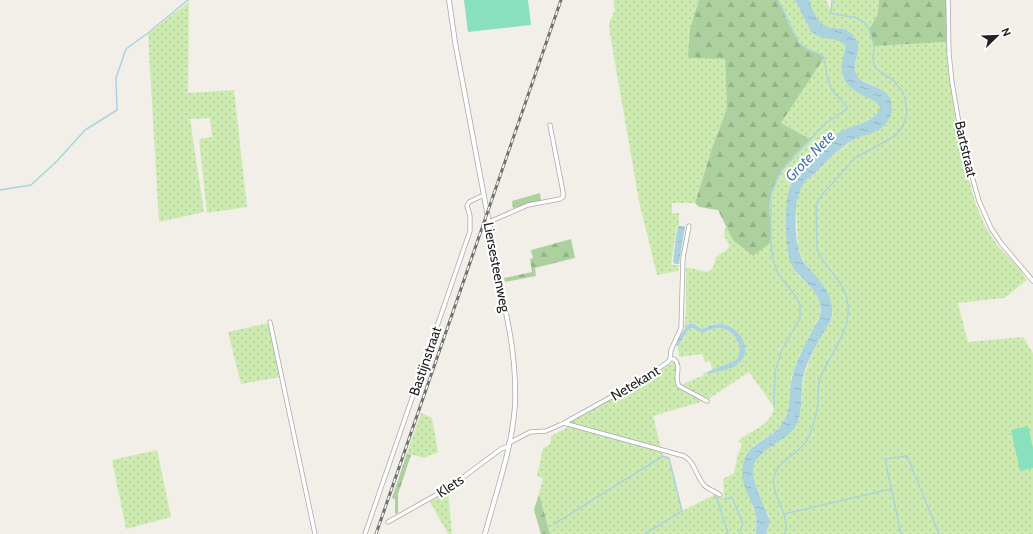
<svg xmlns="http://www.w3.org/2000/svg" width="1033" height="534" font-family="Cabin,sans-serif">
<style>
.grass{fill:url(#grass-dots);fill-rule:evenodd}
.forest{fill:url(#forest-firs)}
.pitch{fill:#88e0be}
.water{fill:url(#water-ripples)}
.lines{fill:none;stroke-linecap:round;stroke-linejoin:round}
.stream{stroke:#aad3df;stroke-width:1.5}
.minor-casing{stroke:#a9a9a9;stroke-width:5}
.tertiary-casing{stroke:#a9a9a9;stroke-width:5.5}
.minor{stroke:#fff;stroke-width:3.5}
.tertiary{stroke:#fff;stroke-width:4}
.rail-casing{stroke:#707070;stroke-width:3}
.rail{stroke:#fff;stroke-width:1.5;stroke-dasharray:4.5;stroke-linecap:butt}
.labels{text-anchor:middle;stroke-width:4;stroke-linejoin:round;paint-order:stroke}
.street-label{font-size:14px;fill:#222;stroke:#fff}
.water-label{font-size:15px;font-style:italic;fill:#4a7aab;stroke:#fff}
</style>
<defs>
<pattern id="grass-dots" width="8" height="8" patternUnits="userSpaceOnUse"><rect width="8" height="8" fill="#cdebb0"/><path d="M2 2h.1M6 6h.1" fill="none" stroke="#b0c997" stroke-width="1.8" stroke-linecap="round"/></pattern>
<pattern id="forest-firs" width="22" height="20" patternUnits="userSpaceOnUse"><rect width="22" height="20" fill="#add19e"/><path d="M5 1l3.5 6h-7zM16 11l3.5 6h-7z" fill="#95b388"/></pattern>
<pattern id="water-ripples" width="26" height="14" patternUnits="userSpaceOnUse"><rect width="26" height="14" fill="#aad3df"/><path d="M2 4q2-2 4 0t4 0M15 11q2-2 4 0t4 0" fill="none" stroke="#92b5bf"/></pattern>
</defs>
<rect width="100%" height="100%" fill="#f2efe9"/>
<path class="grass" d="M613,0H699L690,28L725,59L727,108L712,148L695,203H672V213H679V226H677L671,265H679L678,271L657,275L639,201L610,34L609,23L615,10Z
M778,0H795L810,30L842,41L846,46L842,68V77L877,102L880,107L879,112L875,116L866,121L838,133L799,173L790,186L788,254L799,276L814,291L820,302V315L799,356L791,379L788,414L782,425L773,433L753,446L752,506L756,516L757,526L756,534H550L539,494L543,478L537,476L543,448L550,444L551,436L566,428L573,420L642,381L674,362L676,364L681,385L704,375L703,373L707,372L708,374C728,367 749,368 743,341L724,325C716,322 709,326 702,329L697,325L689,324L684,329L686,312V268C702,267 711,282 716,257L729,248V245L724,235L726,226L733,240L770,209C773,175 789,163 810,139L781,123L824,58C819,55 812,53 807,49C794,40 785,15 778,0ZM749,372L774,407C772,425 750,431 738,441L742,445L738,454L734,473L723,479L724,499L714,495L682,511L669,458L663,456L653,416L707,400Z
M809,0H826L831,11L832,0H879L878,14L869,29L874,46L946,42L950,81L958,140L975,202L985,226L997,245L1019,268L1027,280L1004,298L958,303L968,342L1023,337L1033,353V534H766L769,516C763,506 751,479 753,467C757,449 783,443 794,428C804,414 800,394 804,378C808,358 821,338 831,320L833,313L805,264L798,248L796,205L799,193L804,183L839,150L858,137L870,133L892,106C888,92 880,88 867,82C863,81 859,79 856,76C850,66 866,49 853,35C842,23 835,32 825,26C816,21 813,9 809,0Z
M189,2L188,93L234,90L247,207L207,213L199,139L212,137L210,118L190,119L204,212L159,222L148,34Z
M268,323L280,377L241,384L228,332Z
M694,328L703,333C708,331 713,328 718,328C734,328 745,347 736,360L712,370L710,361L705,362L702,354L679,357L678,346L688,330Z
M421,413L432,418L438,452L424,458L407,453Z
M157,450L171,517L126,529L112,460Z
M448,492L452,534H448L430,502Z"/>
<path class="forest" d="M699,0H778C783,11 793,35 800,43C807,51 818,51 824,58L781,123L810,139C795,155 776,172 771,195C768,210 771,227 771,242L753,256L733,240L718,210L699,207L695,203L712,148L727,108L725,59L688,58L690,28Z
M879,0H946V42L874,46L869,29L878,14Z
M540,193L541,201L513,208L512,201Z
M571,239L575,258L535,268L536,276L505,282L504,278L532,272L530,259L533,258L531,250Z
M407,453L411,455L398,494V513L395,514V499L392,498Z
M539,494L550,534H541L534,510Z"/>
<path class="pitch" d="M464,0H528L531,25L468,32Z
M1028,426L1033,448V468L1020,471L1011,430Z"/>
<path class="water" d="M795,0H809C814,12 818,27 833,28C843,29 844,27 852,34C867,48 850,63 856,74C862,88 893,83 892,110C892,117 886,125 879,130C873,134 864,135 857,138C841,146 829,159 817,171C813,175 807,179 804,183C800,190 797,199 796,206C795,225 795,247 804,263C807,267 811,270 814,274C826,287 836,302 831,320C821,338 807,358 803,378C800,394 804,415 794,429C783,443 755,450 753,469C752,483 765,507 770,521L766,534H756C756,528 757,522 756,516C751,496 736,481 745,458C752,441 772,439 782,424C792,411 788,393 792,378C796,362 803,348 811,333C813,328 819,321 820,314C825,293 800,281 791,264C785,251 784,201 790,187C794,176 828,141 838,133C850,124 876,124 880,107C875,100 868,98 860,94C856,92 853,90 850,87C837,74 842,62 846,46C837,35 821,43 810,30Z
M678,226H685L679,264H675L673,262L676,237Z
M689,324H694L702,329C708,327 713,324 720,324C737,324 754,348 740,362C733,370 717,371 708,374L707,372L736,360C745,347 734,328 718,328C713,328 708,331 703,333L692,328L688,330L678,346H676C677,339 684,329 689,324Z"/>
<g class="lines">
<path class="stream" d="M0,190L31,185L57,161L85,130L117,110L116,78L126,49L148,33L188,0
M774,407L775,371L782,350L800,318V305L797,298L779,275L773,261L771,242V195L776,182L782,170L825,124L848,108L832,90L827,76L824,58L822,55L808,50L799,43L778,0
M714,495L717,498L728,534
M724,499L732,497L743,524L739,534
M784,514C780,503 771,488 774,476C778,461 796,455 805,443C813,431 816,417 818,403C818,396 818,388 819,382C827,356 851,334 848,305C846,282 826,270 817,250L816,204L821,196L855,158L895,136L903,126L907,113L905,98L902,91L893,80L876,69L874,64L873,58L874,46L869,29L864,22L854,17L833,14L831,13L832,0
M554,524L663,456L669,458L682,511L645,534
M785,534L786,525L784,514L891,489
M901,534L885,459L907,456L939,534"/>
<g class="minor-casing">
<path id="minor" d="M948,0L949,54L952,82L962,141L979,201L991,228L1001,243L1033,281
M489,222L528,205L560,199L563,197V192L550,125
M270,322L315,534
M670,359H674C683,367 673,377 679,386L707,401
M564,423L684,456C695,462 696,476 704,485C707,489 715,491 720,495
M509,443L530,432L546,431L564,423L640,381L668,362L670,359L671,350L681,328L683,258L689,226
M388,522L450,487L501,449L509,446
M365,534L470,231V216L467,206L469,202L484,195"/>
</g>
<g class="tertiary-casing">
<path id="tertiary" d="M449,0L455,42L510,334C514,358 516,381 515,405C512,449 496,492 485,534"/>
</g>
<use href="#minor" class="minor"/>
<use href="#tertiary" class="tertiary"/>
<g class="rail-casing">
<path id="rail" d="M376,534L561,0"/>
</g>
<use href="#rail" class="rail"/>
</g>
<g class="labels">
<g class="street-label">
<text transform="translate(966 149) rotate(77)" y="5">Bartstraat</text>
<text transform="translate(497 267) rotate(79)" y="5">Liersesteenweg</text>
<text transform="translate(425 361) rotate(-71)" y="5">Bastijnstraat</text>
<text transform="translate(635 383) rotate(-31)" y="5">Netekant</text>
<text transform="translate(450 486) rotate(-34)" y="5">Klets</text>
</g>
<g class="water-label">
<text transform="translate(810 156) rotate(-46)" y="5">Grote Nete</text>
</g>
</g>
<g transform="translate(997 36) rotate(67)" stroke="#ffffff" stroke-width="3" paint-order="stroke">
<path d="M0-3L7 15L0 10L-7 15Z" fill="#222222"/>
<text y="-6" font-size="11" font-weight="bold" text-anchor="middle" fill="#222222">N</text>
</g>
</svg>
